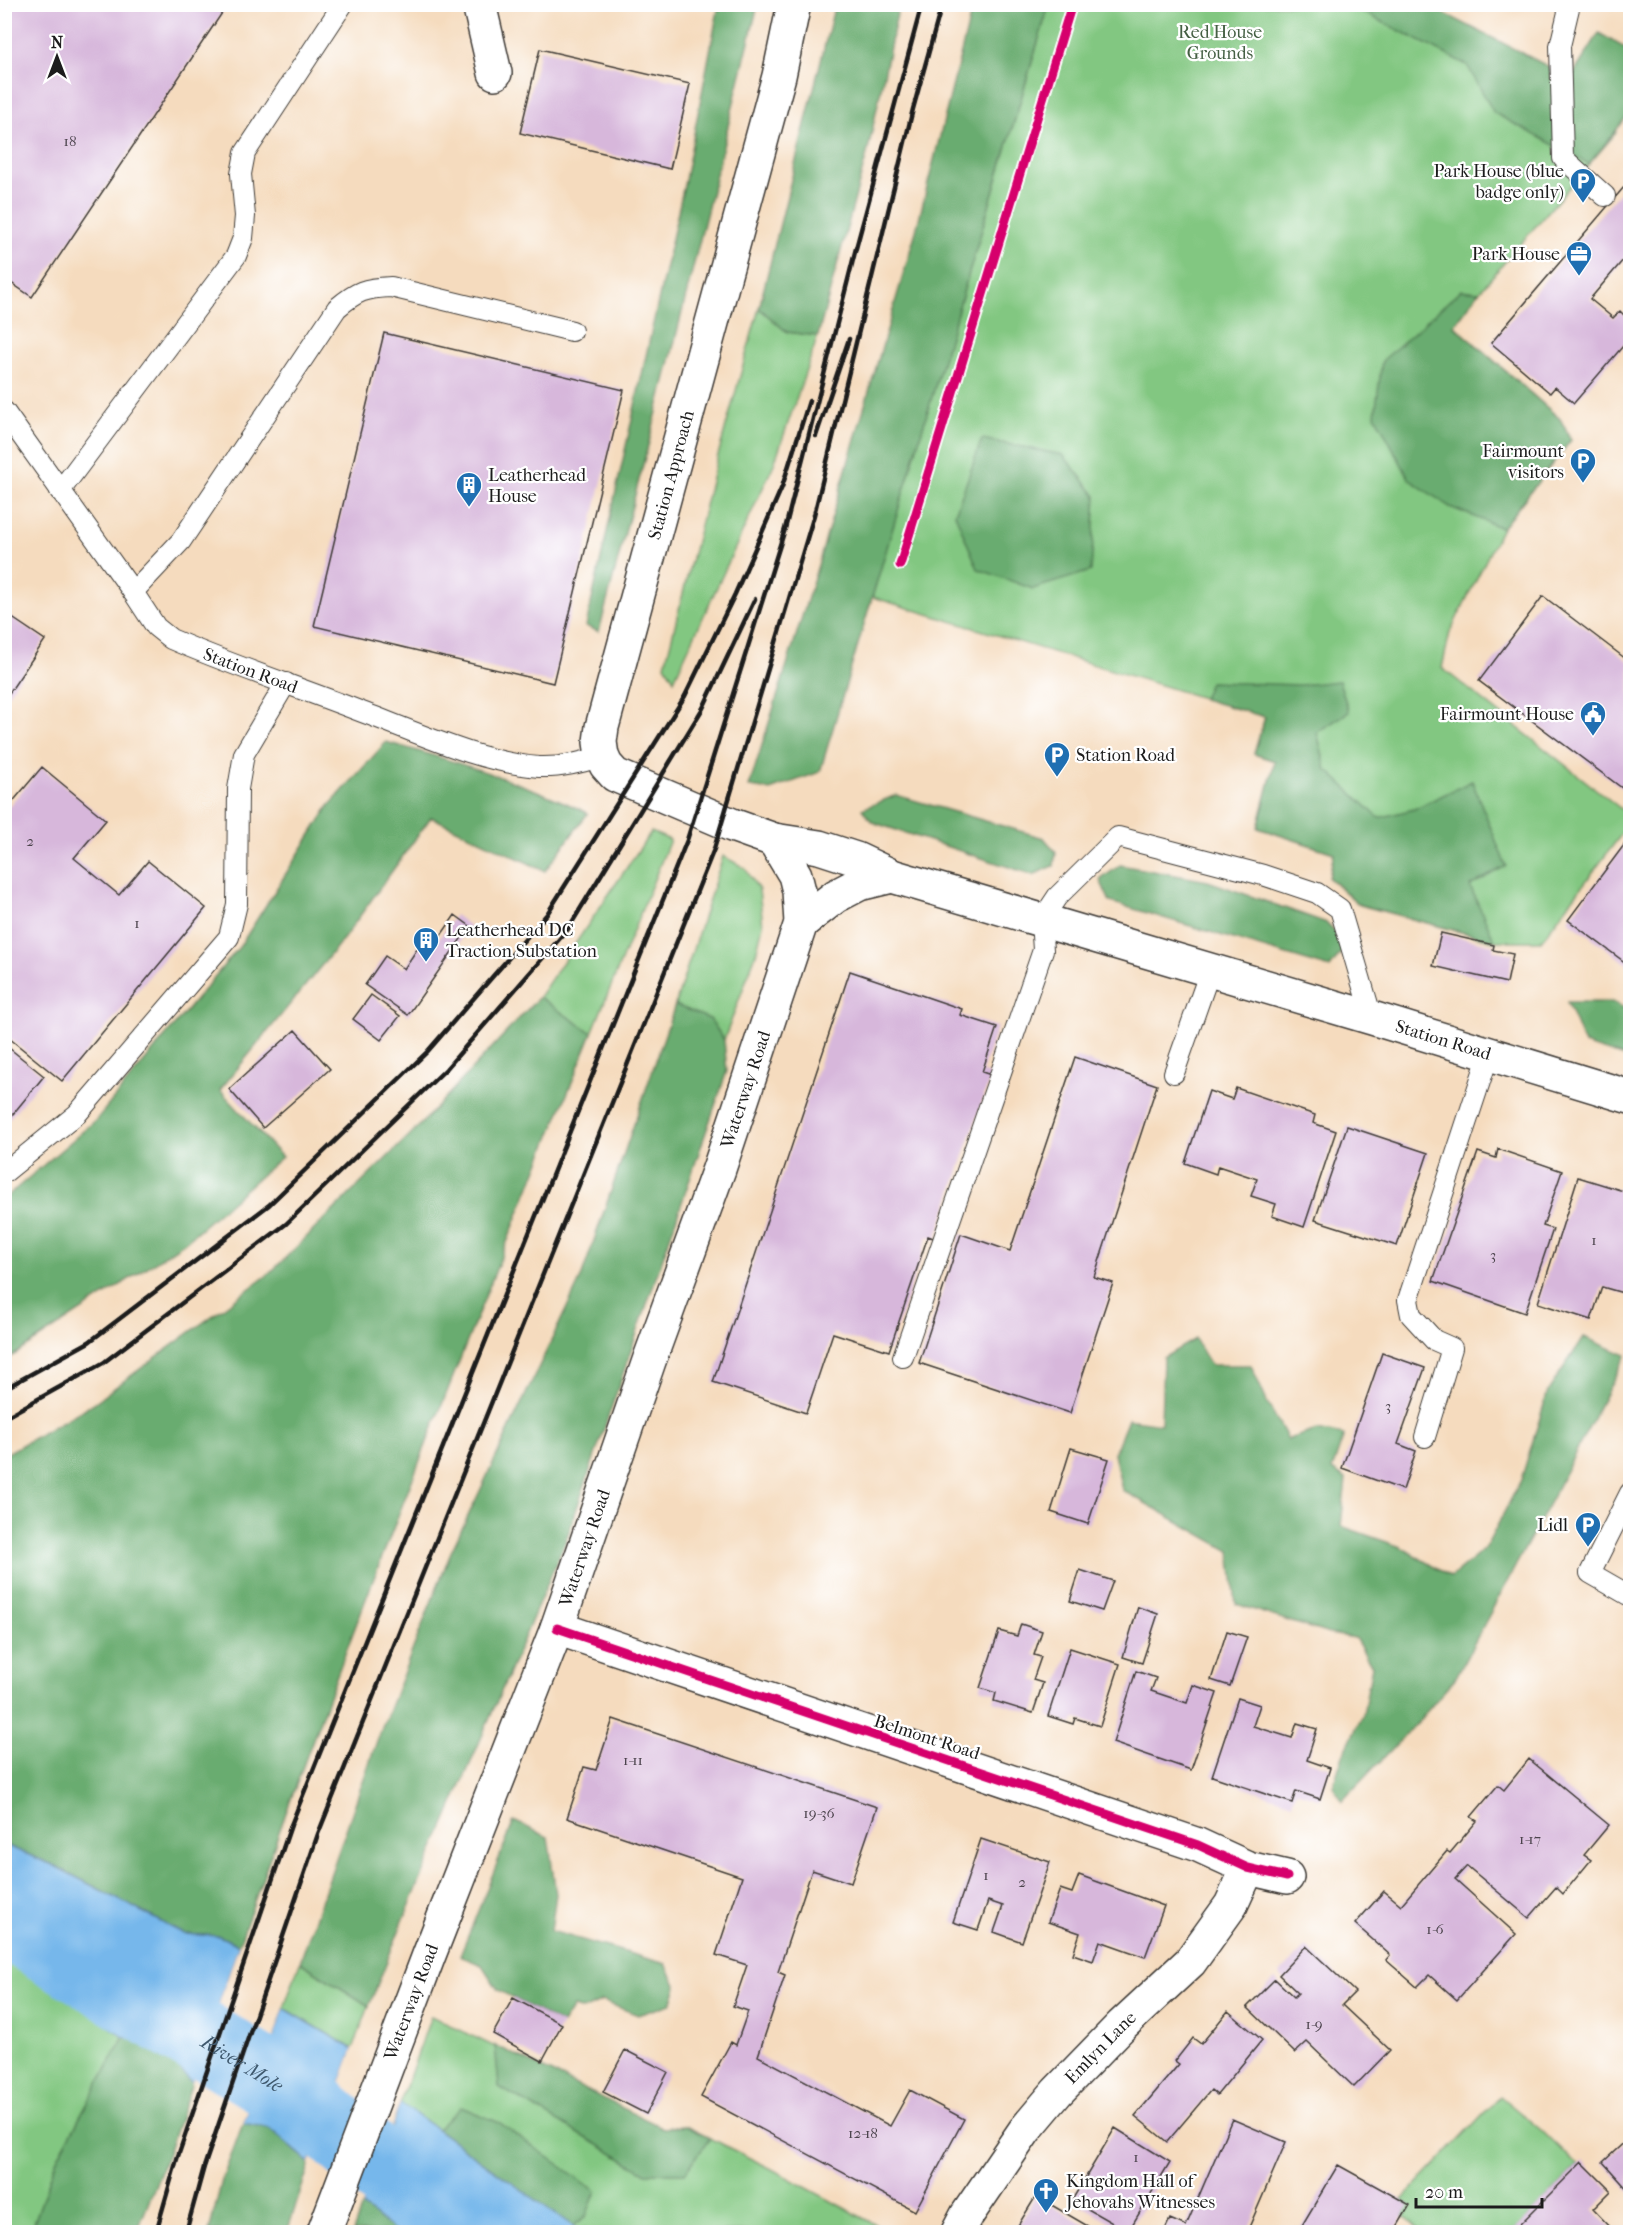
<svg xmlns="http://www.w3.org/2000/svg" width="1635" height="2237" font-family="'IM FELL French Canon',serif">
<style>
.green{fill:#82c781;stroke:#4f724e;stroke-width:1.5}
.forest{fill:#69ac6f;stroke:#426446;stroke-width:1.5}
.water{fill:#76b7eb;stroke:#496a84;stroke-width:1.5}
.pier{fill:#f5dbbe}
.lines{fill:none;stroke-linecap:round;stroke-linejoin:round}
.river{stroke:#76b7eb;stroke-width:76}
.building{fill:#d7b7db}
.service-casing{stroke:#3d3934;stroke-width:22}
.minor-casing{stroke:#3d3934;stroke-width:36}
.secondary-casing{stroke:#3d3934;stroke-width:36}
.primary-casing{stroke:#3d3934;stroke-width:36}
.service{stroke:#fff;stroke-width:20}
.minor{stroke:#fff;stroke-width:33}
.secondary{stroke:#fff;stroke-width:33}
.primary{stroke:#fff;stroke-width:33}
.rail{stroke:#1c1c1c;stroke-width:4.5}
.cycleway-casing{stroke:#fff;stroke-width:13}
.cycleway{stroke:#d6006c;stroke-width:9}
.labels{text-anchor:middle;stroke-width:4.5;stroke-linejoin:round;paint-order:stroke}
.number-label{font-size:15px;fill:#4b434c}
.park-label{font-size:18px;fill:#456044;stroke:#fff}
.poi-label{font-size:18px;fill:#1c1c1c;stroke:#fff;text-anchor:end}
.street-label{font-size:18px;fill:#1c1c1c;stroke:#fff}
.water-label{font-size:20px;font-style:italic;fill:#405a6f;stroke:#fff}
</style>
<rect width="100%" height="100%" fill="#fff"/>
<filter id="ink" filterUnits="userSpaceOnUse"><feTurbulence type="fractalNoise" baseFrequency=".0167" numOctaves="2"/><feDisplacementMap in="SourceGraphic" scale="12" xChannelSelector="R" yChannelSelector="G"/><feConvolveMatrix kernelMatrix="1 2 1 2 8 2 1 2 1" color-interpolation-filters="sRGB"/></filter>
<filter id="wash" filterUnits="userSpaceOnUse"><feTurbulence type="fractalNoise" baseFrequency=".008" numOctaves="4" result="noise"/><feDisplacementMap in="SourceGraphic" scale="24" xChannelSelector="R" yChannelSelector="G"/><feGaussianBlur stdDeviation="1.35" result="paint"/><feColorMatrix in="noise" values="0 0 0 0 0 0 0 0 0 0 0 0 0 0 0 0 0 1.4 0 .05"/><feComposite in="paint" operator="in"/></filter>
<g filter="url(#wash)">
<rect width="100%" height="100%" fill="#f5dbbe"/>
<path class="green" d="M1049,5H1428L1616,133L1479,292L1454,325L1560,419L1571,440L1502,528L1450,632L1442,668L1630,816V823L1541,941H1495L1360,905L1329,878L1334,853L1258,828L1275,761L1254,754L1265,717L872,597Z
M759,308L787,332L818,336L774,464L674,680L665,665L715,466Z
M651,832L670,840L592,1033L539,997Z
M723,856L745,868L759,890L763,925L756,954L724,1040L710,1019L675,1005Z
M5,1952L32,1968L124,2037L56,2161L31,2232H5Z
M300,1962L369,2006L353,2049L284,2008Z
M431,2016L663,2128L685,2126L770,2168L889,2232H581L400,2103Z
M1500,2096L1541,2130L1578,2166L1513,2232H1422L1404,2215L1409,2205L1402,2200Z"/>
<path class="forest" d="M835,4L899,5L868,150L818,336L787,332L759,308Z
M719,5H758L663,389L599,632L586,626L685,180Z
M973,5H1049L820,772L770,790L749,787L818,565L916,231Z
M1349,5H1428L1571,78L1599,33L1630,51V113L1589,164L1494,113L1467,65Z
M1461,290L1479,292L1454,326L1560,419L1571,440L1502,528L1450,507L1410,480L1375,415L1382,361Z
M982,439L1063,455L1096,496L1091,571L1033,589L978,569L955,514Z
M1339,681L1349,712L1317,732L1326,769L1379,818L1414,809L1472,781L1506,866L1470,886L1495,941L1360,905L1329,878L1334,853L1258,828L1275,761L1254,754L1265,717L1203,699L1210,682L1301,685Z
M386,742C455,761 523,782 588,813L545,871L431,817L344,938L220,1090L282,1157L184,1243L5,1361V1198L96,1120L240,946L329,806Z
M896,795L1044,838L1056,852L1054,866L1033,875L872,822L862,809Z
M1120,865L1208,881L1327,923L1341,937L1342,952L1330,968L1110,902L1100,880Z
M539,997L592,1033C469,1335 346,1637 239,1945L219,1936L184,1934L53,1865L5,1845L4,1455L91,1405L269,1274L419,1126Z
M1567,1002H1613L1630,1011V1059L1584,1044Z
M675,1005L710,1019L724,1040L727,1071L566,1540L403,1921L369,2006L300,1962L378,1738L450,1554L581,1278Z
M1584,1337L1626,1355L1552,1498L1456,1677L1418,1722L1342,1801L1333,1786L1343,1755L1363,1714L1372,1666L1355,1638L1329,1634L1236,1604L1230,1551L1122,1490L1114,1454L1128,1419L1161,1424L1163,1358L1195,1339L1211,1365H1251L1268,1404L1288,1439L1317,1430L1344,1435L1332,1470L1346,1479L1341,1526L1401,1547L1451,1577L1485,1549L1521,1480L1548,1391Z
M514,1821L548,1837L556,1894L551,1931L666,1964L677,1987L671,2004L638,2015L602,2001L583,2010L573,2007L562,2024L498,1990L482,1965L460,1956Z
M124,2037L159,2044L192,2083L168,2153L137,2232H31L56,2161Z
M495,2045L663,2128L685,2126L710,2138L685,2173H646L499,2087Z
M461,2107L500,2123L596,2191L586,2216L572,2226L437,2129Z
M243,2123L269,2128L310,2163L287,2232H209L222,2180Z
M362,2206L397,2232H353Z"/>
<path class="water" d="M5,1845L53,1865L184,1934L219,1936L239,1945L192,2083L159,2044L124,2037L32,1968L5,1952Z
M284,2008L353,2049L310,2163L269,2128L243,2123Z
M400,2103L581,2232H397L362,2206Z"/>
<path class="pier" d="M240,1942L242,1946L195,2084L191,2086Z
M282,2005H285L242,2126L240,2122Z
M354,2046L356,2050L313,2164L309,2166Z
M399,2100H401L361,2209L360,2205Z"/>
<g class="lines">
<path class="river" id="s1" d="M4,1918L304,2101L423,2205L463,2232"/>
</g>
<g id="blocks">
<path class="building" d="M4,4H228L32,297L4,278Z
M540,49L690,84L670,169L520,133Z
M1630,180V252L1590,299L1613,318L1620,311L1630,321V338L1574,403L1555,387L1550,393L1491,343Z
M384,333L624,390L553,683L314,626Z
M1543,596L1630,662V794L1479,681Z
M5,613L45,640L5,699Z
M42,767L106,820L74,858L119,895L148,861L206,908L62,1081L4,1034V812Z
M1630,837V966L1568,920Z
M455,915L470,926L408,1015L365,985L385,956L404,969L421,943L431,950Z
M1441,933L1494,945L1493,950L1513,954L1507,983L1433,966Z
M850,971L962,1009L960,1015L997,1027L982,1072L991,1075L936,1239L928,1236L889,1351L833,1333L806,1413L713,1382Z
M371,995L400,1016L381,1040L353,1019Z
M295,1030L330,1069L263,1128L229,1089Z
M4,1044L44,1076L4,1125Z
M1075,1057L1157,1085L1094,1277L1113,1283L1070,1413L919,1363L961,1234L1010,1251Z
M1236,1088L1315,1115L1313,1123L1336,1131L1304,1227L1272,1216L1276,1204L1251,1196L1257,1179L1218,1166L1216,1174L1185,1163L1209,1091L1232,1099Z
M1347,1126L1428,1153L1397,1246L1315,1220Z
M1498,1149L1562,1171L1543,1226L1553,1229L1525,1313L1433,1281L1478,1152L1496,1158Z
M1578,1177L1630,1193V1295L1602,1287L1591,1320L1538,1303Z
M1382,1353L1425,1368L1398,1444L1416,1451L1403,1490L1342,1468Z
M1071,1448L1109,1459L1088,1524L1051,1512Z
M1080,1570L1113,1581L1102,1611L1070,1601Z
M1138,1607L1158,1614L1142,1663L1123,1657Z
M1021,1624L1042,1631L1034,1655L1041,1657L1033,1680L1043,1683L1033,1713L994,1701L996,1693L980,1688L999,1631L1017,1636Z
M1227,1631L1247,1637L1230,1686L1211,1680Z
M1070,1648L1120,1664L1100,1726L1075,1718L1073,1724L1048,1716Z
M1136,1671L1156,1678L1151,1691L1187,1703L1193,1685L1217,1693L1191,1770L1113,1743Z
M1238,1698L1260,1705L1253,1726L1292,1738L1297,1723L1317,1729L1307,1760L1330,1768L1320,1799L1296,1791L1292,1803L1212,1776Z
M613,1719L877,1807L851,1883L812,1870L778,1972L785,1975L758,2056L890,2126L910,2090L964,2119L915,2211L701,2097L731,2042L736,2045L748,2011L733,2006L747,1965L716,1955L742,1877L567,1818L584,1767L596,1770Z
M1529,1759L1609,1825L1584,1855L1591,1860L1563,1894L1556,1887L1529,1918L1467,1866L1455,1879L1516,1934L1457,2000L1429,1975L1417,1987L1386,1960L1390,1955L1355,1924L1384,1891L1401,1905L1447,1851L1450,1853L1477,1821L1471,1817L1498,1785L1504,1790Z
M981,1839L1050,1862L1022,1942L994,1932L1003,1906L988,1901L978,1930L953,1922Z
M1079,1875L1164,1906L1145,1957L1100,1941L1093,1961L1073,1954L1080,1933L1048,1922L1060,1889L1072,1893Z
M1306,1946L1355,1992L1342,2005L1390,2050L1354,2087L1307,2042L1295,2053L1247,2007L1275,1979L1294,1997L1298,1993L1279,1975Z
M513,1998L562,2024L542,2061L493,2034Z
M1228,2011L1262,2040L1217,2095L1211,2090L1167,2142L1135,2116L1179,2064L1175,2061L1193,2038L1201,2044Z
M625,2050L668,2072L646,2114L603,2092Z
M1232,2119L1286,2142L1247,2232H1164L1170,2219L1186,2226Z
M1115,2128L1170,2162L1128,2232L1072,2200Z
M1630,2137V2192L1603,2162Z
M1582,2162L1611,2191L1593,2209L1615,2232H1512Z
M1338,2165L1410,2205L1394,2232H1298Z
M1036,2196L1098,2232H1014Z"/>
</g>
</g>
<g filter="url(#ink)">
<use href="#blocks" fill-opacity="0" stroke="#3d3934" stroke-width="1.5"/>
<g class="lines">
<g class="service-casing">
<g id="service">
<path d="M1570,4L1560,46L1563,158L1605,196"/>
<path id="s2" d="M4,411L133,592L156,627L171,639C233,666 298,687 362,712C419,733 478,762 539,767C561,768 581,763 602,756"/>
<path d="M60,491L236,256L243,238L245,216L241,174L245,153L343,4"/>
<path d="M133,592L181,541L337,308C357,291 365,288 391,287L572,331"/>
<path d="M1174,1073L1210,971"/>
<path d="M4,1173L77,1114L229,937L237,904L238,789L244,754L286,683"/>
<path d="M903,1357L1043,950L1041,921L1057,897L1118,837L1263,875L1317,893L1340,909L1372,1018"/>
<path d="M1425,1437L1452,1348L1434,1340L1411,1315L1408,1300L1489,1054"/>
<path d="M1630,1493L1590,1573L1630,1596"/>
</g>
</g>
<g class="minor-casing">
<g id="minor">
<path d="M479,4L495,73"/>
<path d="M557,1628L1198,1845L1248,1868L1287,1877"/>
<path id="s3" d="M958,2232L967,2215L1025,2130L1057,2092L1122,2025L1190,1962L1231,1905L1248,1868"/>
</g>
</g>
<g class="secondary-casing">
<g id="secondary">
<path d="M801,923L836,896L859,884L892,876"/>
<path id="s4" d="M324,2232L429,1955L557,1628L649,1361L719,1169L801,923L799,891L795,875L774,840"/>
</g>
</g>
<g class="primary-casing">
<g id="primary">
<path id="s5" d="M794,4L779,76L602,727L600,742L602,756L606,765L615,775L732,825L774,840L819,847L856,859L892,876L1372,1018L1630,1097"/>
</g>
</g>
<use href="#service" class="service"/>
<use href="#minor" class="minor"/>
<use href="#secondary" class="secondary"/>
<use href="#primary" class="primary"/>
<path class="rail" d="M816,436L849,339
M4,1389L89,1342L269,1205L427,1052L547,914L685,696L735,594L782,487L809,401
M4,1418L103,1363L286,1224L446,1069L568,929L703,708L755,599
M156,2232L177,2159L291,1825L687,840L785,529L855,252L922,4
M186,2232L204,2167L318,1834L714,849L814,515L913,109L942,4"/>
<g class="cycleway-casing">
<path id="cycleway" d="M900,565L1072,4
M557,1628L1198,1845L1248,1868L1287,1877"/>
</g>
<use href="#cycleway" class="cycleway"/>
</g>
</g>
<defs>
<g id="parking-pin" transform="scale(1.35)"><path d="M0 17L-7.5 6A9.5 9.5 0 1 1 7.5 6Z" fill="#1f6fb2" stroke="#fff"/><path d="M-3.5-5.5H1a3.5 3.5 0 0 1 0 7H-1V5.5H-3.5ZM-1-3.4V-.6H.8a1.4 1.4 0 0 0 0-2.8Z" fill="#fff"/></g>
<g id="office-pin" transform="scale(1.35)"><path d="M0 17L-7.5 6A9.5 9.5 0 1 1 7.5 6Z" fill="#1f6fb2" stroke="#fff"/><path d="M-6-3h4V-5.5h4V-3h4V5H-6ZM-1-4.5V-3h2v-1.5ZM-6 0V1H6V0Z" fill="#fff"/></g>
<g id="building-pin" transform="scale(1.35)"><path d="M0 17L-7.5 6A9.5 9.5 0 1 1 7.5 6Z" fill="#1f6fb2" stroke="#fff"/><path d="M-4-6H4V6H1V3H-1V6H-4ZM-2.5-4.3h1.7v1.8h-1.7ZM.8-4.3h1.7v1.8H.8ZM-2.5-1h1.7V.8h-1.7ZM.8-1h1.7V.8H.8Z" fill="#fff"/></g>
<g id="civic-pin" transform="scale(1.35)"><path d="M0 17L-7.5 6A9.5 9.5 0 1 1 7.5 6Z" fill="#1f6fb2" stroke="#fff"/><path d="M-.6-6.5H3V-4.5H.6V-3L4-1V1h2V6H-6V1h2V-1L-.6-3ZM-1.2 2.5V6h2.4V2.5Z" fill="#fff"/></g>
<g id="church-pin" transform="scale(1.35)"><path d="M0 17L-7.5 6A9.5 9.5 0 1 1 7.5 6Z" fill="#1f6fb2" stroke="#fff"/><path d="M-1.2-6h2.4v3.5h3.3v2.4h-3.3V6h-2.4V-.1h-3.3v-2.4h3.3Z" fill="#fff"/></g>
</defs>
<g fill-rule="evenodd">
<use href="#parking-pin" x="1583" y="181"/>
<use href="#office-pin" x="1579" y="254"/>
<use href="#parking-pin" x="1583" y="461"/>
<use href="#building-pin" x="469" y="485"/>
<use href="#civic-pin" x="1593" y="714"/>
<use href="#parking-pin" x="1057" y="755"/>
<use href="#building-pin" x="426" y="940"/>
<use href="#parking-pin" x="1588" y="1525"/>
<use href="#church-pin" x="1046" y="2191"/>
</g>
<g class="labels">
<g class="number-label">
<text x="70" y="146">18</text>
<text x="30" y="846">2</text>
<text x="137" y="928">1</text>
<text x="1594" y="1245">1</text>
<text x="1493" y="1260">3</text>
<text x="1388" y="1411">3</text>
<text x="633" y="1765">1-11</text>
<text x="819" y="1818">19-36</text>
<text x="1530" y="1844">1-17</text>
<text x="986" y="1880">1</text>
<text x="1022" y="1887">2</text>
<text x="1435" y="1934">1-6</text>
<text x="1314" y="2029">1-9</text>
<text x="863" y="2138">12-18</text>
<text x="1136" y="2162">1</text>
</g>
<g class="park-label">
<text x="1220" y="38">Red House<tspan x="1220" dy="21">Grounds</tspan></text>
</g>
<g class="poi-label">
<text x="1564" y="177">Park House (blue<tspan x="1564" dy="21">badge only)</tspan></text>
<text x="1560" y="260">Park House</text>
<text x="1564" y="457">Fairmount<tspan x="1564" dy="21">visitors</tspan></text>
<text x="488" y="481" text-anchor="start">Leatherhead<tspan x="488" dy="21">House</tspan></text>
<text x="1574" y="720">Fairmount House</text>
<text x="1076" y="761" text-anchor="start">Station Road</text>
<text x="446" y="936" text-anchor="start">Leatherhead DC<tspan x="446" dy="21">Traction Substation</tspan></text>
<text x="1568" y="1531">Lidl</text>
<text x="1066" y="2187" text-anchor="start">Kingdom Hall of<tspan x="1066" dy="21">Jehovahs Witnesses</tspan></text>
</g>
<g class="street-label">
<text transform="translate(671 475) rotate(-75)" y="6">Station Approach</text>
<text dy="6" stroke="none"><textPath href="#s2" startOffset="369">Station Road</textPath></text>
<text dy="6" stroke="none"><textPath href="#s5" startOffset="1672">Station Road</textPath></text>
<text dy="6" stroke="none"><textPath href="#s4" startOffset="1218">Waterway Road</textPath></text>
<text dy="6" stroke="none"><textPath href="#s4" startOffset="732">Waterway Road</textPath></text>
<text transform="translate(927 1737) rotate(18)" y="6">Belmont Road</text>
<text dy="6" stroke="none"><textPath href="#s4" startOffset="246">Waterway Road</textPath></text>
<text dy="6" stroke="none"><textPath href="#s3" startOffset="234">Emlyn Lane</textPath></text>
</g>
<g class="water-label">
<text dy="7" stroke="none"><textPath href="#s1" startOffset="279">River Mole</textPath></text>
</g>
</g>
<rect width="1635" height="2237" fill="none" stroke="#fff" stroke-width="24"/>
<g transform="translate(57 57)" stroke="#ffffff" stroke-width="4.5" paint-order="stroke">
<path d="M0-4.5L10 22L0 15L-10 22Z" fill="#1c1c1c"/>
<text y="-9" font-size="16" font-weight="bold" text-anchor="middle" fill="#1c1c1c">N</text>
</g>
<path d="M1416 2198v9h126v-9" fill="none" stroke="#1c1c1c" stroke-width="3"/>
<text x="1425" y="2198" font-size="18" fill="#1c1c1c" stroke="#ffffff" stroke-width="4.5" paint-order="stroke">20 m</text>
</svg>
